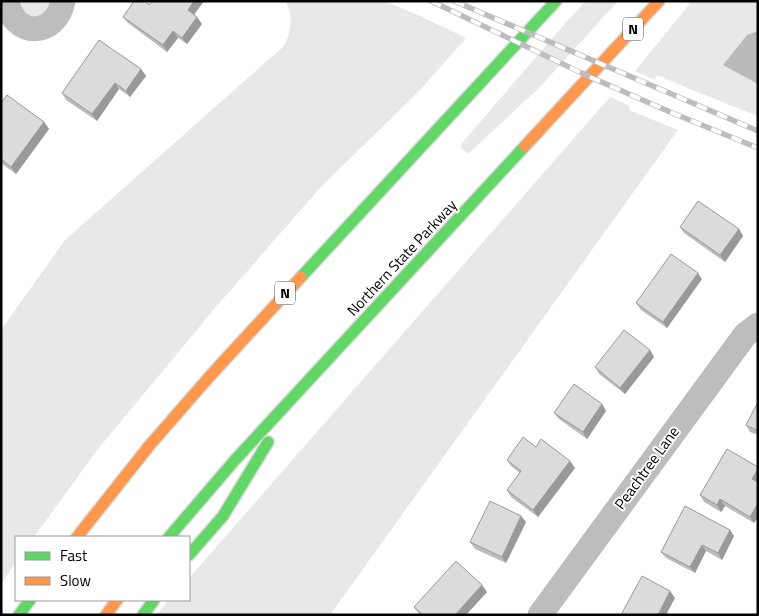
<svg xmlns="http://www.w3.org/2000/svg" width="759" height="616" font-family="'Titillium Web',sans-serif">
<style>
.green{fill:#e8e8e8}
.water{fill:#bababa}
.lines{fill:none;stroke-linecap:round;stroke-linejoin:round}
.fast-casing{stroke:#dbdbdb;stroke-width:14}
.slow-casing{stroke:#dbdbdb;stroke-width:14}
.street{stroke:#bdbdbd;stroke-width:25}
.fast{stroke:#63d668;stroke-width:11}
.slow{stroke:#ff974d;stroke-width:11}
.rail-casing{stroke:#bdbdbd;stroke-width:5.5}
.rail{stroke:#fff;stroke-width:4;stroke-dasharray:11;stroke-linecap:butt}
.wall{fill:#bcbcbc}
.shaded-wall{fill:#999}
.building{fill:#dbdbdb;stroke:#999}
.labels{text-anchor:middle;stroke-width:4;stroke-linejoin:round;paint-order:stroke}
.shield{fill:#fff;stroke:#4c4c4c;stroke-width:1}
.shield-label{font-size:14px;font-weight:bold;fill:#000}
.street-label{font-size:15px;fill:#000;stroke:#fff}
</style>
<rect width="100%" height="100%" fill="#fff"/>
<path class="green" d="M12,1H58L34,23Z
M285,1H384L416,14L466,38L420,90L320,188L215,308L98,449L34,537H16V562L1,584V330L65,240L284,46C291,33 294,15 285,1Z
M586,1H618L540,87L468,154L461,148L462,143L568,20Z
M692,1H758V116L697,92L657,75L655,80L635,71Z
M610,97L630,106L629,110L678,130L330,615H156L169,600H189V578Z"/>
<path class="water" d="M758,31V84L723,65L747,35Z"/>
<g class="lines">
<g class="fast-casing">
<path id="fast" d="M301,277L556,1
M169,537L235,460L525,146
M189,555L223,516L268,442
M19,615L30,600
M143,615L154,600"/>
</g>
<g class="slow-casing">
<path id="slow" d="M525,146L659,1
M77,537L149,446L210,376L301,277
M106,615L117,600"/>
</g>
<path class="street" d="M7,1C13,38 56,38 63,1
M540,615L745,335L758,325"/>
<use href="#fast" class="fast"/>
<use href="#slow" class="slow"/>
<g class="rail-casing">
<path id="rail" d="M431,1L590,77L670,112L758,148
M454,1L758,131"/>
</g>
<use href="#rail" class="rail"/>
</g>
<path class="wall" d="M204,1L194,15L202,24L187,44L178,38L167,52L128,23L123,17L149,5Z
M141,69L146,76L130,97L119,89L97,121L66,100L62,93Z
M1,103L44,122L49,129L16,174L1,163Z
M680,227L739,229L743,236L725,262L684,233Z
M702,279L667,328L641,310L636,303Z
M650,350L654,357L625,394L599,374L595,367Z
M758,402V435L750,432L746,425Z
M602,404L606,411L587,439L559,419L554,413Z
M536,447L570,461L575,468L538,517L511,497L507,490L520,473L511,466L507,460Z
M727,449L754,523L725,506L721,512L704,502L700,495Z
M521,516L526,522L506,563L475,549L470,542Z
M734,536L722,560L706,551L695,573L666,558L661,552Z
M487,592L466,615H420L414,607Z"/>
<path class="shaded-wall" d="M194,1H204L192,17L188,10Z
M197,17L202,24L187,44L182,38Z
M173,31L178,38L167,52L163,45Z
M141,69L146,76L130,97L126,91Z
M115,83L119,89L97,121L92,114Z
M44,122L49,129L16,174L11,167Z
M739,229L743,236L725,262L720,255Z
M698,273L702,279L667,328L663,322Z
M650,350L654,357L625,394L620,388Z
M602,404L606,411L587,439L583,432Z
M570,461L575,468L538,517L533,510Z
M758,469V484L752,479Z
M720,499L725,506L721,512L717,505Z
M758,503V518L754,523L750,517Z
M521,516L526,522L506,563L502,557Z
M730,530L734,536L722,560L718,553Z
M702,545L706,551L695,573L690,567Z
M482,585L487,592L466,615H455Z
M670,591L675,598L666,615H658Z"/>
<path class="building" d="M134,1H145L149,5L152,1H194L188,10L197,17L182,38L173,31L163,45L123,17Z
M99,40L141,69L126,91L115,83L92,114L62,93Z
M7,95L44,122L11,167L1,159V103Z
M698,201L739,229L720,255L680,227Z
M671,254L698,273L663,322L636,303Z
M624,330L650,350L620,388L595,367Z
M574,384L602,404L583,432L554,413Z
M758,402V431L746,425Z
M523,437L536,447L541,439L570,461L533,510L507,490L521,471L507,460Z
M727,449L758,467V469L752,479L758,482V503L750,517L720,499L717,505L700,495Z
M490,501L521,516L502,557L470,542Z
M685,506L730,530L718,553L702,545L690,567L661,552Z
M456,561L482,585L455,615H423L414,607Z
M642,576L670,591L658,615H624L622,613Z"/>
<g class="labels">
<g class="shield">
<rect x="623" y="17.5" width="20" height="23" rx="4"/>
<rect x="275" y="281.5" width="20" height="23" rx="4"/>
</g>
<g class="shield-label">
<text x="633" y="34">N</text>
<text x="285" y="298">N</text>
</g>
<g class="street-label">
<text transform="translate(402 258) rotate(-47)" y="5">Northern State Parkway</text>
<text transform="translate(647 468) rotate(-54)" y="5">Peachtree Lane</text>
</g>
</g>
<rect width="759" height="616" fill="none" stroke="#000000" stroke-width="5"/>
<rect x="15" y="536" width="175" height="65" fill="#ffffff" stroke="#999999"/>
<rect x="25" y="552" width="25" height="8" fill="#63d668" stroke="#999999"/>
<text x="60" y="561" font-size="15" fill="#000000">Fast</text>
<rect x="25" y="577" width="25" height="8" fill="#ff974d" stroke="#999999"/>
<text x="60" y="586" font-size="15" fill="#000000">Slow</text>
</svg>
